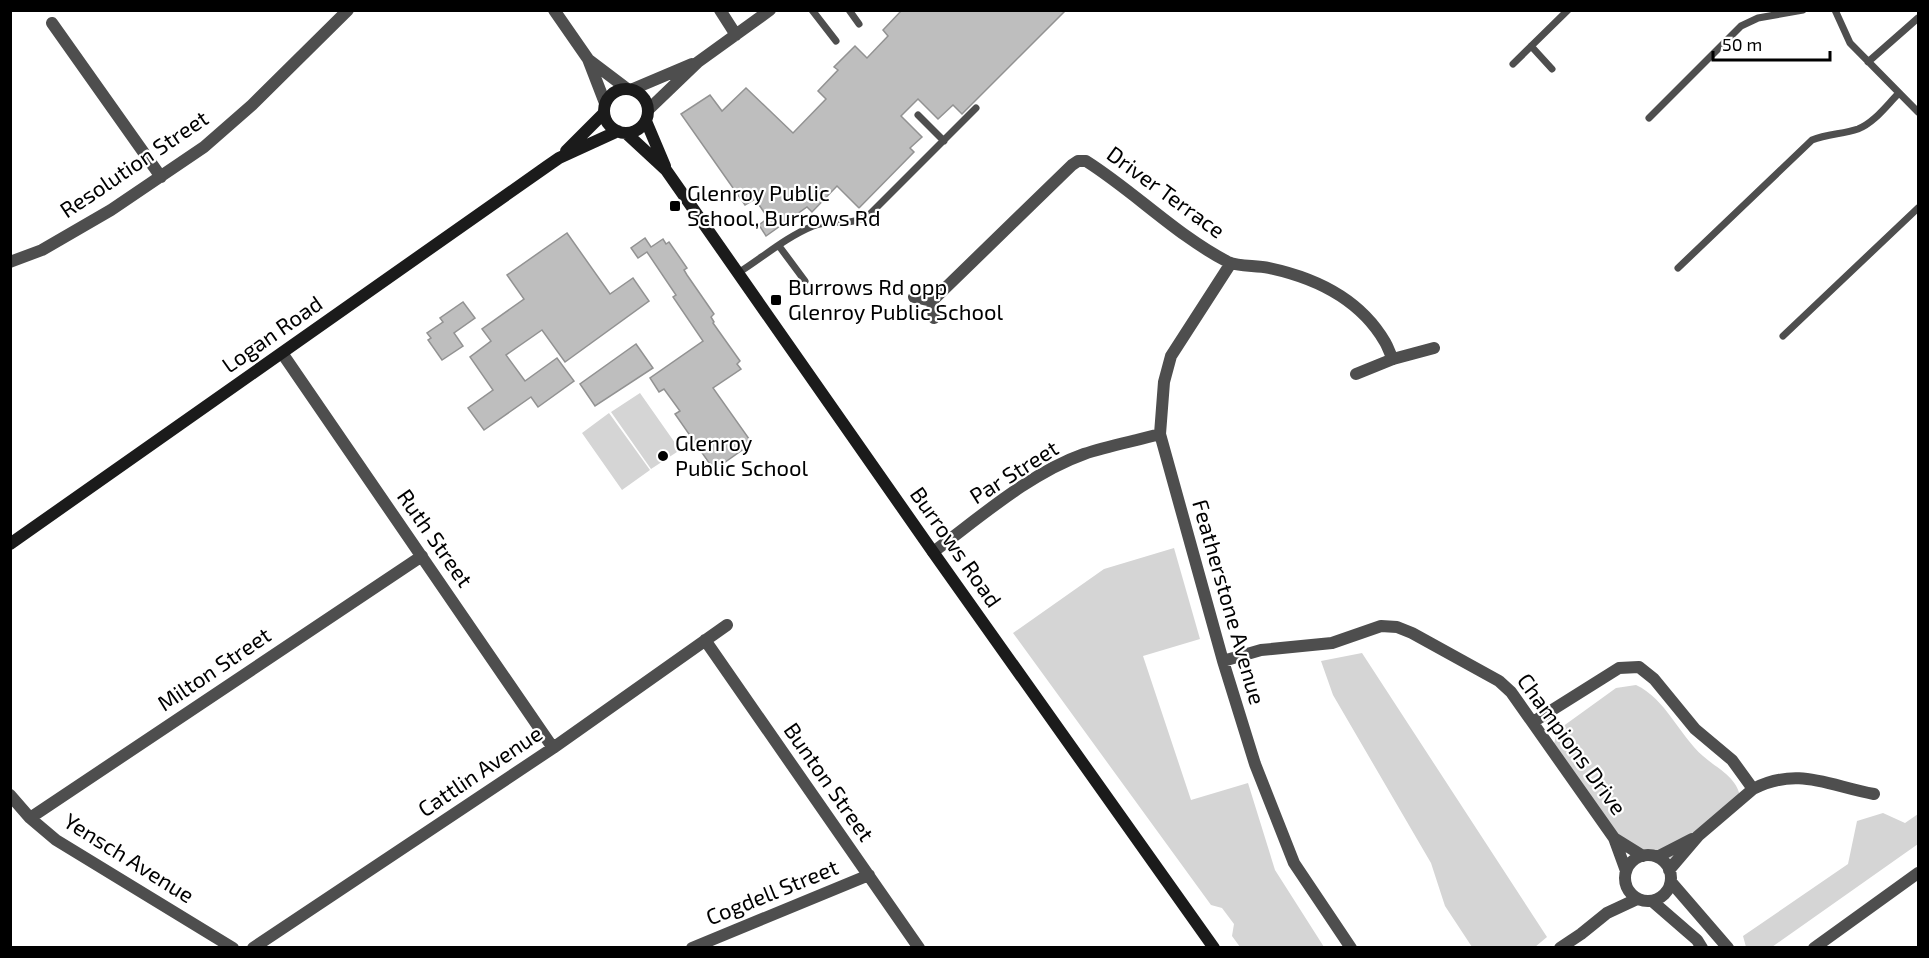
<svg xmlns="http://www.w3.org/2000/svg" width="1929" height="958" font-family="'Exo 2',sans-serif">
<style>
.green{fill:#d5d5d5}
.building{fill:#bebebe;stroke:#929292;stroke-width:1.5}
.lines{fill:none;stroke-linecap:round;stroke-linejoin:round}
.service{stroke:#4e4e4e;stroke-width:7}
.minor{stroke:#4e4e4e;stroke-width:12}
.tertiary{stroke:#4e4e4e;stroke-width:12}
.secondary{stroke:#1b1b1b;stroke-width:12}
.poi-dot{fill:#000;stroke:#fff;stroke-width:2}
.labels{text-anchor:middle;stroke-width:4.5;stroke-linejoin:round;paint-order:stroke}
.street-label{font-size:22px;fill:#000;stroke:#fff}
.poi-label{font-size:22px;fill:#000;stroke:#fff;text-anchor:start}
</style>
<rect width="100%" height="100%" fill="#fff"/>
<path class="green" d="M640,393L680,450L651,469L611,412Z
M609,413L650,470L622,490L582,433Z
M1174,548L1200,639L1143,656L1191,800L1248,783L1275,870L1324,947H1240L1232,936L1234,924L1222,908L1211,905L1013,633L1104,569Z
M1362,653L1547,937L1535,947H1472L1445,906L1431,863L1333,695L1321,661Z
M1636,685C1666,699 1679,735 1703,756C1716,768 1736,776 1740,796L1671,859L1634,858L1623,850L1554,744L1556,736L1562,727L1616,688Z
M1883,813L1905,823L1918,814V844L1772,947H1746L1743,936L1848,864L1857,821Z"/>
<path class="building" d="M902,10H1066L962,114L953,105L938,119L918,99L901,116L922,137L910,148L914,152L859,208L837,186L812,212L807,207L766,236L759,225L768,218L755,199L745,205L681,114L710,95L722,111L746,88L793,133L826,99L818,91L838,70L834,67L855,46L867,58L888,36L883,30Z
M567,233L610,294L633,278L649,301L565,362L542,330L506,355L525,381L557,358L574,381L538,407L531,397L484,430L468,408L493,390L470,357L491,341L482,329L524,299L507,275Z
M645,238L651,247L663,239L666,244L669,242L687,268L684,270L687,275L714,314L711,317L714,322L713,323L740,361L737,364L741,369L713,388L752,443L714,470L675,414L680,411L664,389L659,392L650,378L703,341L673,297L676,295L647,252L638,258L631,248Z
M463,302L475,318L454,333L463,346L442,360L428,340L431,338L427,333L443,322L440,318Z
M636,344L653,368L595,406L580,384Z"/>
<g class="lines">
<path class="service" d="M812,10L836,41
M849,10L859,24
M1835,10L1850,43L1918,112
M1531,46L1552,69
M1868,62L1918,18
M1513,64L1568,10
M918,115L944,141
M1649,118L1741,26L1758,18L1803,10
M779,246L805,281
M1678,268L1812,140C1827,134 1843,134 1858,129C1874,123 1887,105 1898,94
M738,273C762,258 786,237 813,226C834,218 850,228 870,214L976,108
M1783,336L1918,208"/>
<path class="minor" d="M720,10L736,35
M52,23L161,177
M633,89L692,64
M648,110L698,62L770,10
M10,262L42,250L111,210L204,147L252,105L348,10
M1231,263L1171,356L1164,382L1160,434L1223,661L1255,764L1294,863L1351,948
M914,297L932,301
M932,301L1072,165L1078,161H1086C1135,192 1176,235 1228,262C1240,267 1256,265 1269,268C1316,278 1360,299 1385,342C1388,347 1390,354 1393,359
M932,301L934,318
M282,353L553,748
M1356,374L1393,359L1434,348
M933,552C979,518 1030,473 1084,454C1108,446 1135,441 1160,434
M705,640L919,948
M1223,661L1261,650L1332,643L1381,626L1397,627L1412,633L1499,681L1511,692L1614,838L1626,871
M1533,722L1619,668L1639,667L1654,679L1695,729L1732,760L1753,789L1698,836L1669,870
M1753,789C1798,766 1829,786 1874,794
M10,795L30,818L56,840L233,948
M30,818L422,556
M1614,838L1643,856
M1625 878a23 23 0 1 1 46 0a23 23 0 1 1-46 0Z
M1657,857L1692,839
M1671,882L1728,948
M1652,901L1697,940L1702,948
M253,948L553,748L727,625
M692,948L869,875
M1560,948L1581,934L1607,913L1637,899"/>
<path class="tertiary" d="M554,10L588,59L605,103
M589,60L626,88
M1814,948L1918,873"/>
<path class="secondary" d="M604 111a22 22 0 1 1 44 0a22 22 0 1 1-44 0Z
M646,121L665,166
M626,133L666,170L933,552L1214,948
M566,151L604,113
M10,544L546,167L559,158L618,131"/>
</g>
<g class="poi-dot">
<rect x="669" y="200" width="12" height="12" rx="3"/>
<rect x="770" y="294" width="12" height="12" rx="3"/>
<circle cx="663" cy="456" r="6"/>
</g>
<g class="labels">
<g class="street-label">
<text transform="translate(134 164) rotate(-34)" y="8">Resolution Street</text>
<text transform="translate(1166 192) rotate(36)" y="8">Driver Terrace</text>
<text transform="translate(272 334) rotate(-35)" y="8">Logan Road</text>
<text transform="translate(1014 472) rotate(-32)" y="8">Par Street</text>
<text transform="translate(435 538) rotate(55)" y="8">Ruth Street</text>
<text transform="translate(956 547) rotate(55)" y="8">Burrows Road</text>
<text transform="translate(1229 602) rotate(74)" y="8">Featherstone Avenue</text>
<text transform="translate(214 669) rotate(-34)" y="8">Milton Street</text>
<text transform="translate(1572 744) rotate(54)" y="8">Champions Drive</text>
<text transform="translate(480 771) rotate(-34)" y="8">Cattlin Avenue</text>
<text transform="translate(829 782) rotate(55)" y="8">Bunton Street</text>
<text transform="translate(129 858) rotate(32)" y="8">Yensch Avenue</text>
<text transform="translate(772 892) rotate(-22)" y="8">Cogdell Street</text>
</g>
<g class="poi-label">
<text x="687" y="201">Glenroy Public<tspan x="687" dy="25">School, Burrows Rd</tspan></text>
<text x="788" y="295">Burrows Rd opp<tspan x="788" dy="25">Glenroy Public School</tspan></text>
<text x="675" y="451">Glenroy<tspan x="675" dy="25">Public School</tspan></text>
</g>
</g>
<rect width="1929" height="958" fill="none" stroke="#000000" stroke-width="24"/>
<path d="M1713 51v9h117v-9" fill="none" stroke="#000000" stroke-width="3"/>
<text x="1722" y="51" font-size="18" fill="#000000" stroke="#ffffff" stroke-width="4.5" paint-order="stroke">50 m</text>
</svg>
